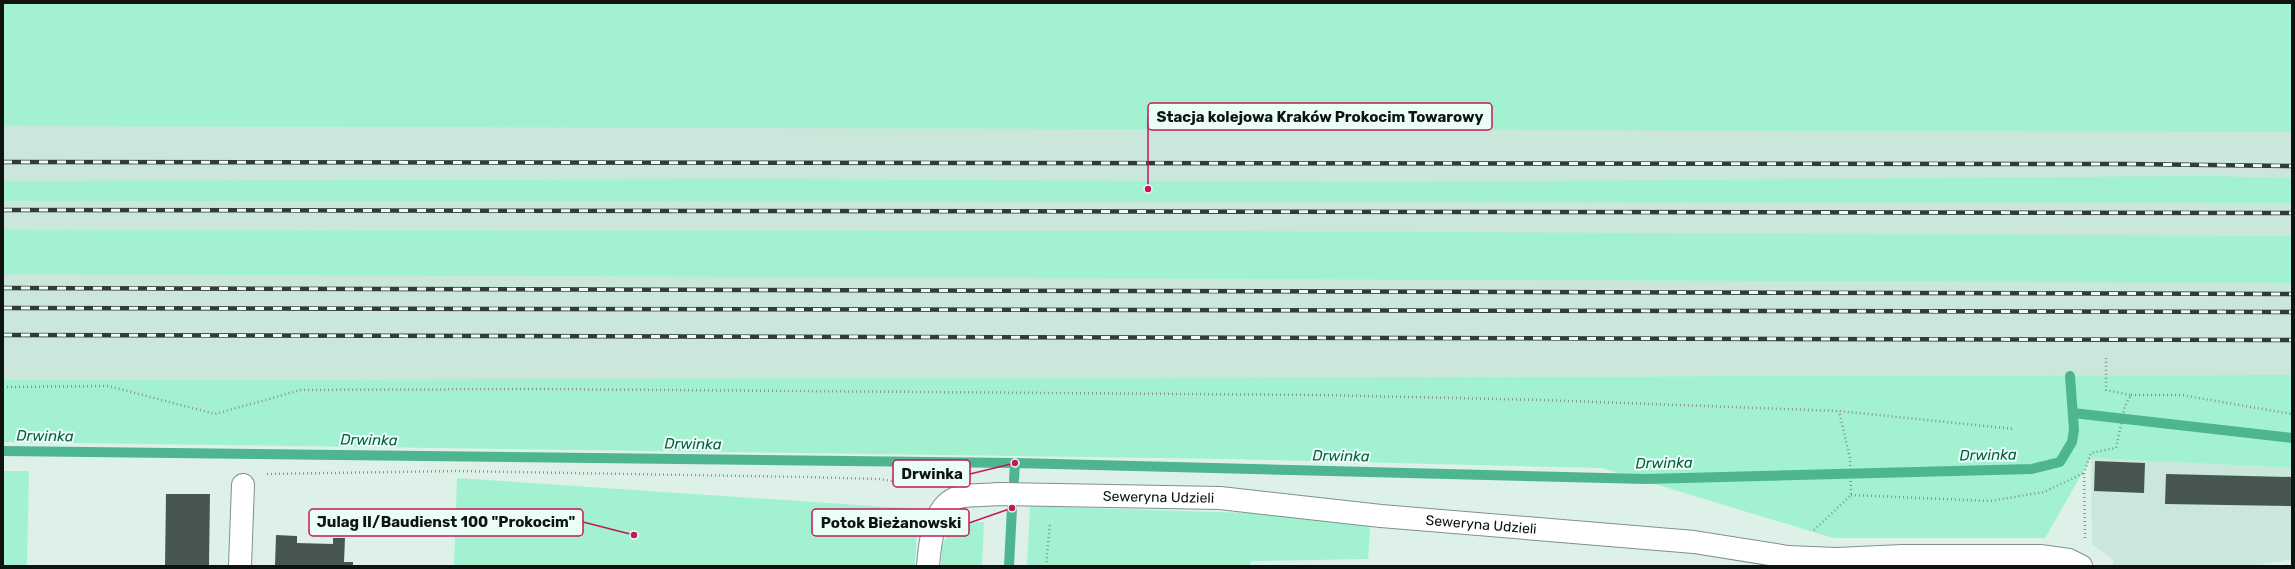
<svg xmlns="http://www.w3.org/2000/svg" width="2295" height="569" font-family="Rubik,sans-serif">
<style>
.built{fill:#cbe7db}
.green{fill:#a2f2d2}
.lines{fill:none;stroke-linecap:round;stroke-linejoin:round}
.stream{stroke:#4db691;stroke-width:10}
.building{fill:#475750}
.minor-casing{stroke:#809189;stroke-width:24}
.path{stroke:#86948d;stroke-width:2.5;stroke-dasharray:1 3;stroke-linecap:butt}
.minor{stroke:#fff;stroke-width:22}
.rail-casing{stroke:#323b37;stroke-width:4.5}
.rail{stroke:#ebfef6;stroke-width:3;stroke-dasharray:9;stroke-linecap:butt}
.labels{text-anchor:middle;stroke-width:4;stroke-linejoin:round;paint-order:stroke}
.street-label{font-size:14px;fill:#0d1411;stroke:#ebfef6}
.water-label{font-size:15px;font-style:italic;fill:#075e46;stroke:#ebfef6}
.leader{fill:none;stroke:#c2185b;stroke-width:1.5}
.callout-dot{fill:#c2185b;stroke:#ebfef6;stroke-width:1.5}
.callout{fill:#ebfef6;stroke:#c2185b;stroke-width:1.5}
.callout-label{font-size:15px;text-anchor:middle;font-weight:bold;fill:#0d1411}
</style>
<rect width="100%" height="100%" fill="#def1e8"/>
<path class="built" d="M3,3H2292V375L3,380Z
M2091,458L2292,468V559L2253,566H2113V560L2092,544Z"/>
<path class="green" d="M3,3H2292V132L3,126Z
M2206,176L2292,178V203L3,201V181L742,179L1392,182Z
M3,230L1228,231L2292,236V283L3,274Z
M2292,375V468L2091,458L2045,538H1833L1602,468L1226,459L3,442V380Z
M3,471H29L27,566H3Z
M457,478L918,509L915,566H454Z
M1030,506L1371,517L1368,559L1251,561L1250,566H1027Z
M984,522L982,566H941L942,545L955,523Z"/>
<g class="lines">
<path class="stream" d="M2073,413L2292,438
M3,451L1015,463L1646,479L2032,469L2060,462L2072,442L2074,430L2070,376
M1014,480L1015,463
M1009,566L1012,508"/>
</g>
<path class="building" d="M2095,461L2145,463L2144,493L2094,491Z
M2166,474L2292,477V506L2165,504Z
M166,494H210L209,566H165Z
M276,535L297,536V543L333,544V538H345L344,562H353V566H275Z"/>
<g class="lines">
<g class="minor-casing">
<g id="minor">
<path d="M240,566L243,485"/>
<path id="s1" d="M928,566C930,542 933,501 963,496C975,495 987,495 998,494L1220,498L1381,516L1694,542L1788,557L1836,559L1903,556H2040L2069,560L2081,566"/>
</g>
</g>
<path class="path" d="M3,387L108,386L215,414L301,390L534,389L1318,395L1543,400L1839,411L2014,429
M2131,395H2181L2292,414
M267,474L455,471L804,477L879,479L926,486
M1851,495L1990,501L2044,492L2084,473
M1814,530L1851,495L1850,458L1839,411
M2085,538L2084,473L2091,453L2116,448L2125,406L2131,395L2106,390V358
M1046,566L1050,523"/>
<use href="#minor" class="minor"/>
<g class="rail-casing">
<path id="rail" d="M3,162L2129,164L2292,166
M3,210L2292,213
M3,288L2292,294
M3,308L2292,312
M3,335L2292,340"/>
</g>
<use href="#rail" class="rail"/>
</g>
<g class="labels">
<g class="street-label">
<text dy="5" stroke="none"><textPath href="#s1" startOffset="280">Seweryna Udzieli</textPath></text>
<text dy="5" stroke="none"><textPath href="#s1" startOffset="604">Seweryna Udzieli</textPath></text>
</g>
<g class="water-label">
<text transform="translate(45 436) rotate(1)" y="5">Drwinka</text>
<text transform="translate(369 440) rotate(1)" y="5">Drwinka</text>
<text transform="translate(693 444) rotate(1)" y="5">Drwinka</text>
<text transform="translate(1988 455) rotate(-1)" y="5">Drwinka</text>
<text transform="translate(1341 456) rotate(1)" y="5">Drwinka</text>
<text transform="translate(1664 463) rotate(-1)" y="5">Drwinka</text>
</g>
</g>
<path class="leader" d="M1148 189L1148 117M1015 463L970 474M634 535L583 522M1012 508L969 523"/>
<g class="callout-dot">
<circle cx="1148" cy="189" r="4"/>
<circle cx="1015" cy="463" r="4"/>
<circle cx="634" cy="535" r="4"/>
<circle cx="1012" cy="508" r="4"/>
</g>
<g class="callout">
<rect x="1148" y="103" width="344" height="27" rx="4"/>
<rect x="893" y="460" width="77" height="27" rx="4"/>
<rect x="309" y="509" width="274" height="27" rx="4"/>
<rect x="812" y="509" width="157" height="27" rx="4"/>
</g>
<g class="callout-label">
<text x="1320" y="122">Stacja kolejowa Kraków Prokocim Towarowy</text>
<text x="932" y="479">Drwinka</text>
<text x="446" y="527">Julag II/Baudienst 100 "Prokocim"</text>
<text x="891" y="528">Potok Bieżanowski</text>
</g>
<rect width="2295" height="569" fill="none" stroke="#0d1411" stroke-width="8"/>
</svg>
